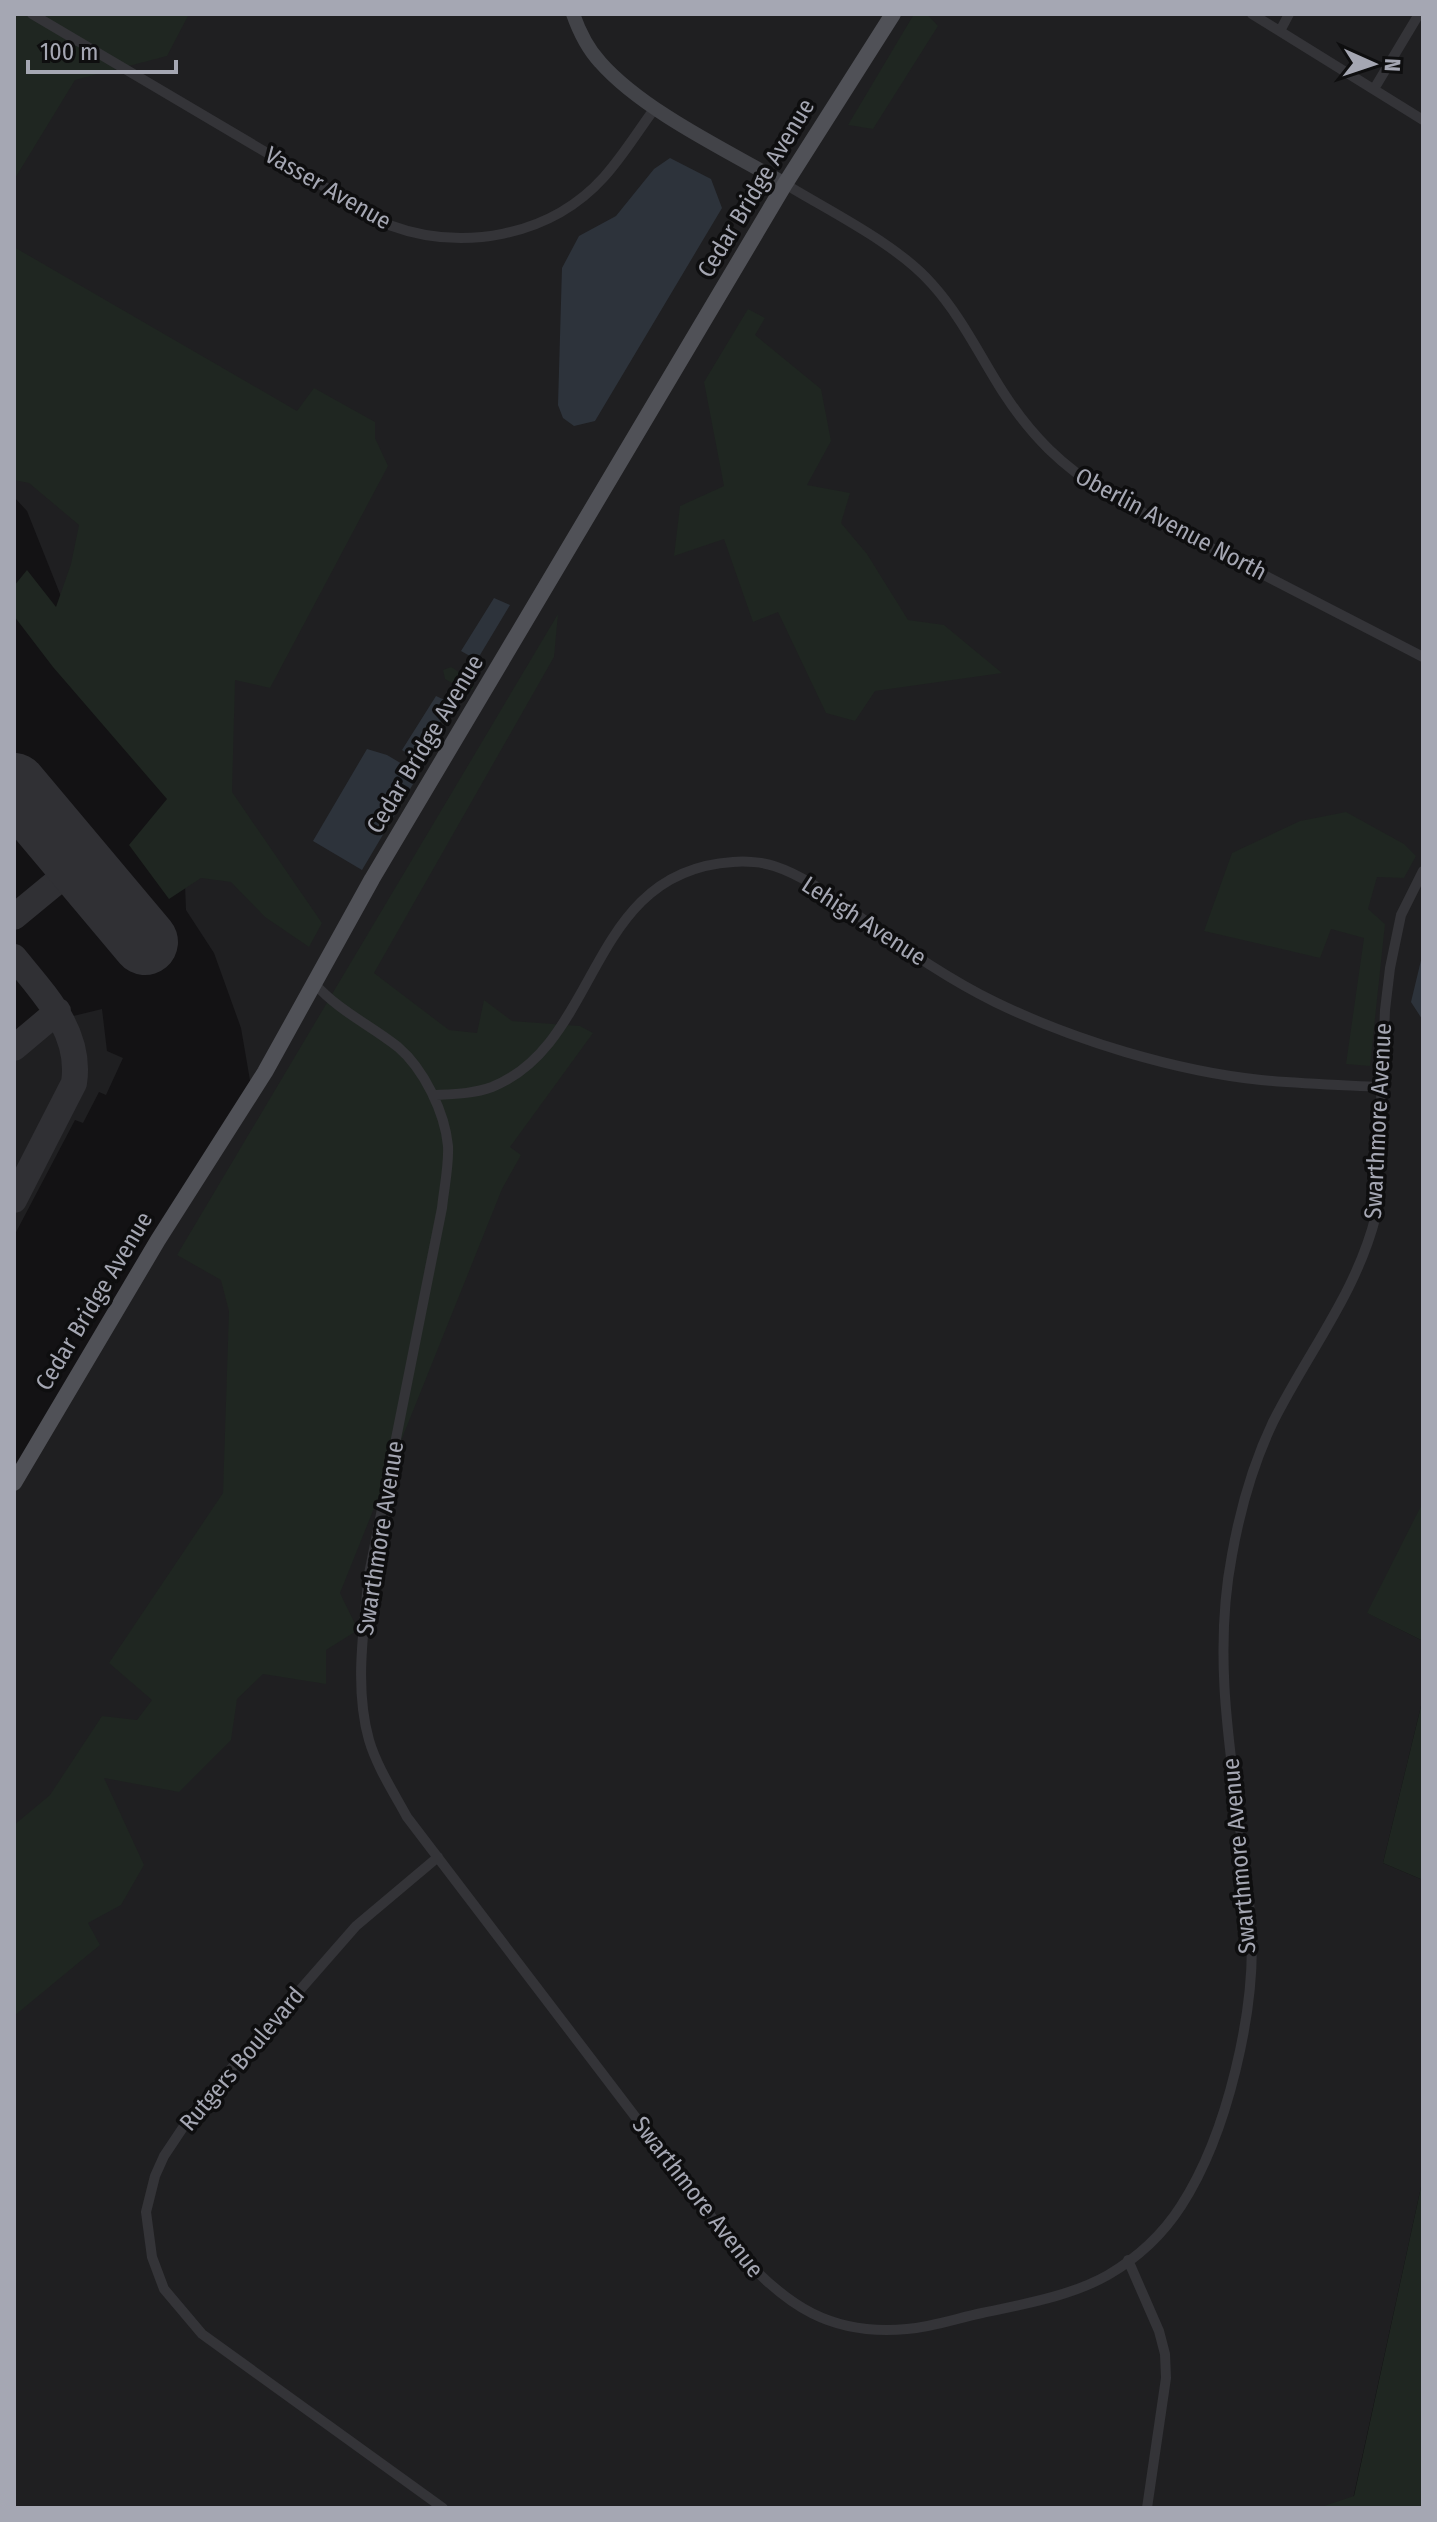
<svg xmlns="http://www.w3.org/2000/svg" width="1437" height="2522" font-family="'Fira Sans Condensed',sans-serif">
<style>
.built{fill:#1f1f21}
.green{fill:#1f2621}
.water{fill:#2d333b}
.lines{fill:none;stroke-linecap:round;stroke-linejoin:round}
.taxiway{stroke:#303034;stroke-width:26}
.runway{stroke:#303034;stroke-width:66}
.street{stroke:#343438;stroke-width:10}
.secondary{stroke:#424348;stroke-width:14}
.primary{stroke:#505157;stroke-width:16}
.labels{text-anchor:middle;stroke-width:7;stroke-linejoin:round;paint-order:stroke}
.street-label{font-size:24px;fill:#a5a7b3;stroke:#0e0e0f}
</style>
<rect width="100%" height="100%" fill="#131214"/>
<path class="built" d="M14,14H1423V1505L1368,1613L1423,1641V1698L1383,1863L1423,1880V2178L1351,2508H14V1482L252,1092L241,1028L214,953L186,910L183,834L161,763L68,614L27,511L14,497Z
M102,1009L107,1051L123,1058L106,1095L99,1092L83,1123L75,1120L14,1236V1056L61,1016L65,1018Z"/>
<path class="green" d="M14,14H189L167,56L75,80L14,180Z
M914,14H927L938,26L873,129L848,125Z
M14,247L297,411L314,388L375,422V438L388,466L270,688L235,680L232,792L322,923L309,947L265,917L231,882L201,878L169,899L129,845L167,799L53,667L14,616V586L27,570L56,607L71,564L79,525L29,483L14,480Z
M748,309L765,318L755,335L821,389L831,441L807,485L850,493L841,523L867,554L908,620L944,625L1002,673L875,691L855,721L826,713L778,612L753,622L724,539L674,556L680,506L724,486L704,382Z
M558,614L554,657L374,973L449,1030L477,1033L484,1000L512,1021L580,1026L593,1033L510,1147L521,1155L502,1189L340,1593L358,1630L326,1650V1684L263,1674L237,1699L231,1740L179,1792L104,1778L144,1865L121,1905L88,1923L100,1945L14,2016V1825L50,1795L102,1716L137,1720L152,1700L109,1663L223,1493L229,1311L221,1280L177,1255Z
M451,667L474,681L473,689L466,691L445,679L443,670Z
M1346,812L1404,844L1416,856L1404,878L1377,877L1368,909L1385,924L1370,1066L1346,1064L1364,938L1331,929L1320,958L1204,931L1232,853L1300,821Z
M1423,1502V1641L1367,1613Z
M1423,1698V1880L1383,1863Z
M1423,2178V2508H1318L1354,2496Z"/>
<path class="water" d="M670,158L711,179L722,208L595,421L574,426L563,418L558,405L562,268L579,236L616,216L654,169Z
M494,598L510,605L477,660L461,651Z
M436,696L451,703L418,761L402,750Z
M367,749L387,755L419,774L362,870L313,841Z
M1423,952V1019H1422L1411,1002Z"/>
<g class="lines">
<path class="taxiway" d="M14,917L71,870L72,855
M14,957C44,994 82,1032 74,1083L14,1200
M14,1048L58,1011"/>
<path class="runway" d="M14,786L145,942"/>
<path class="street" d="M32,14L389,225C462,252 550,237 604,177C623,156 638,131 655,108
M1252,14L1423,120
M1280,31L1289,14
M1374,89L1419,14
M785,184C831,212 897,244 932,284C961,316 980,356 1003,392C1032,437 1062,466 1107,494L1423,657
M314,983C340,1012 369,1024 398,1047C424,1069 445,1113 448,1146C449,1166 444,1188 442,1208L369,1574C364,1627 354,1687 369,1740C377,1767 394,1793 407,1817L739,2253C787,2306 831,2336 907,2329C932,2327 958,2318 982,2313C1024,2304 1071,2296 1108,2275C1137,2258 1163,2234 1181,2206C1227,2135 1257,2009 1251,1924C1241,1800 1208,1679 1232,1555C1240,1510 1253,1464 1273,1422C1308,1352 1357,1292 1376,1215L1385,1010L1390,968L1401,915L1423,871
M433,1095C453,1094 473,1094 492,1087C602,1043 586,871 733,862C745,861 763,862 774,866C808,877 838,902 867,922C908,951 950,980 995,1002C1073,1040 1175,1071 1261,1080C1301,1084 1341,1085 1381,1087
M438,1857L356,1926L194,2111L164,2156L155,2176L146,2212L152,2257L164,2289L202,2334L443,2508
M1128,2260L1159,2331L1165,2354L1166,2378L1147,2508"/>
<path class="secondary" d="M573,14C579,31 588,49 600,62C643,111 728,151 785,184"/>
<path class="primary" d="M14,1483L158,1240L265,1072L372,879L785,184L893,14"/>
</g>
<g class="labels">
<g class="street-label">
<text transform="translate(328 188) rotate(30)" y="8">Vasser Avenue</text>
<text transform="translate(756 188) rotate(-59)" y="8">Cedar Bridge Avenue</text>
<text transform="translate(1171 524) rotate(28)" y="8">Oberlin Avenue North</text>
<text transform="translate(425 744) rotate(-59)" y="8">Cedar Bridge Avenue</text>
<text transform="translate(864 921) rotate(33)" y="8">Lehigh Avenue</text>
<text transform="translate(1378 1121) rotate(-87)" y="8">Swarthmore Avenue</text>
<text transform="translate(94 1301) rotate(-59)" y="8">Cedar Bridge Avenue</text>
<text transform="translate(380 1538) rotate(-81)" y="8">Swarthmore Avenue</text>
<text transform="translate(1239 1856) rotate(-95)" y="8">Swarthmore Avenue</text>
<text transform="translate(242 2059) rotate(-50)" y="8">Rutgers Boulevard</text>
<text transform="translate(698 2197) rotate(52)" y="8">Swarthmore Avenue</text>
</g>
</g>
<rect width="1437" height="2522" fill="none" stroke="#a5a7b3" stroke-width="32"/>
<g transform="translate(1373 64) rotate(93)" stroke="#0e0e0f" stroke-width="6" paint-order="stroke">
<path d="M0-6L14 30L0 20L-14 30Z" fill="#a5a7b3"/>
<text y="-12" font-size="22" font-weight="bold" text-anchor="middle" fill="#a5a7b3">N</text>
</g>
<path d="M28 60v12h148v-12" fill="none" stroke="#a5a7b3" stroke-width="4"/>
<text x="40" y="60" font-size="24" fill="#a5a7b3" stroke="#0e0e0f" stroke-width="6" paint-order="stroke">100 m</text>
</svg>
